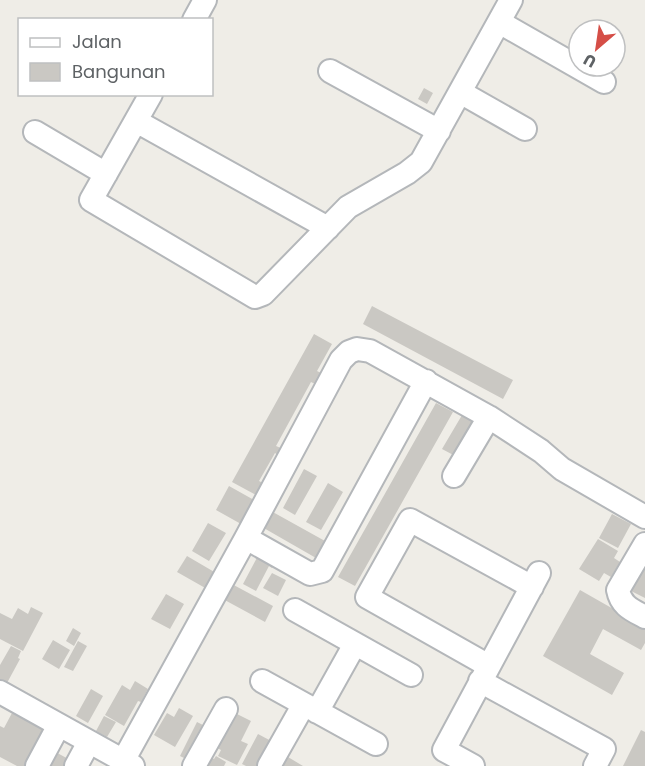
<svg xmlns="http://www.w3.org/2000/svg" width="645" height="766" font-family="Poppins,sans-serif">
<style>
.building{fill:#cac8c3}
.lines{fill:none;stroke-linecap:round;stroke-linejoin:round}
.minor-casing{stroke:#b4b7ba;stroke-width:26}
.minor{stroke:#fff;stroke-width:22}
</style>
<rect width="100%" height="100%" fill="#efede7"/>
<path class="building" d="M424,88L433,93L427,104L418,99Z
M372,306L513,380L503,399L363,324Z
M314,334L332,344L317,371L321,373L315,384L311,382L276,446L283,449L279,456L275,453L259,481L265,484L258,496L232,482Z
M436,403L453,412L355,586L338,577Z
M465,410L481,419L459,458L442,449Z
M304,469L317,476L295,515L283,508Z
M328,483L343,492L321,530L306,522Z
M229,486L254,500L241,524L216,510Z
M271,511L325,541L316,558L262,527Z
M612,514L631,524L618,548L599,538Z
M208,523L226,533L209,561L192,551Z
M598,539L618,551L614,558L620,562L611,577L604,573L599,581L579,569Z
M260,552L276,561L272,568L269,566L256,591L243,584Z
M187,556L216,573L207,589L177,572Z
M645,565V598L631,591Z
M272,573L286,580L278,596L263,588Z
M230,583L273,606L265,622L221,598Z
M580,590L645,627V643L641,650L603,629L590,654L624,673L612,695L543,656Z
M166,594L184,604L170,629L151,619Z
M31,607L43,613L23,651L0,639V613L12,619L18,608L28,614Z
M73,628L81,633L74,646L66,641Z
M53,640L70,650L59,669L42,659Z
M78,641L87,646L73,671L64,667Z
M11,646L21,651L18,658L20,659L7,683L0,680V665Z
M135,681L148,689L141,702L138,701L124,726L105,715L122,685L130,690Z
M91,689L103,696L88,723L76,716Z
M179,708L193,716L175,747L154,735L167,713L174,717Z
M12,713L49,733L31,766H17L0,757V726L4,728Z
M237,714L251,721L241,741L248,744L237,765L218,756L221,750L213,746L225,724L230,727Z
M104,716L116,722L107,737L96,731Z
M197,722L207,727L190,761L180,756Z
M641,730L645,732V766H623Z
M258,734L273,742L259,766H246L242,764Z
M48,748L74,762L72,766H38Z
M206,755L214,759L216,756L226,762L224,766H200Z
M288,757L303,766H283Z"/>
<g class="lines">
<g class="minor-casing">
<path id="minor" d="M194,20L205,0
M499,22L604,82
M330,71L439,131
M460,92L525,129
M151,94L91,200L255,297L263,294L348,207L407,173L421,162L511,0
M136,121L328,228
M35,132L106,174
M454,476L489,417
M246,538L310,574L322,571L426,381
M645,544L618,590C621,606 632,610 645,617
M295,610L411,675
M489,666L367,597L410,520L532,587
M262,681L376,744
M480,681L604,749L595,766
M0,692L133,766
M317,712L355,644
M123,761L246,538L341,360L349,352L357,349L370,351L489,417L541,451L562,469L645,517
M37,766L59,725
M76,766L89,742
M194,766L226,709
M269,766L304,704
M473,766L444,750L539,573"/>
</g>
<use href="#minor" class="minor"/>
</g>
<rect x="18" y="18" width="195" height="78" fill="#ffffff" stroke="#bfc0c1" stroke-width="1.5"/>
<rect x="30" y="38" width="30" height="9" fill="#ffffff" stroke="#bfc0c1" stroke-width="1.5"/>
<text x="72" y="48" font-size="18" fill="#5e6265">Jalan</text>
<rect x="30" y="63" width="30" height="18" fill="#cac8c3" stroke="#bfc0c1" stroke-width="1.5"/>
<text x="72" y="78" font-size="18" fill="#5e6265">Bangunan</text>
<g transform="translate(597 48) rotate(209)"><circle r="28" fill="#ffffff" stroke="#bfc0c1" stroke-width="1.5"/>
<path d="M0-4.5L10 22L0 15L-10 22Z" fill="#d54e47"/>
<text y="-9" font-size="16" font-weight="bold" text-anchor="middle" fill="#5e6265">U</text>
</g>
</svg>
